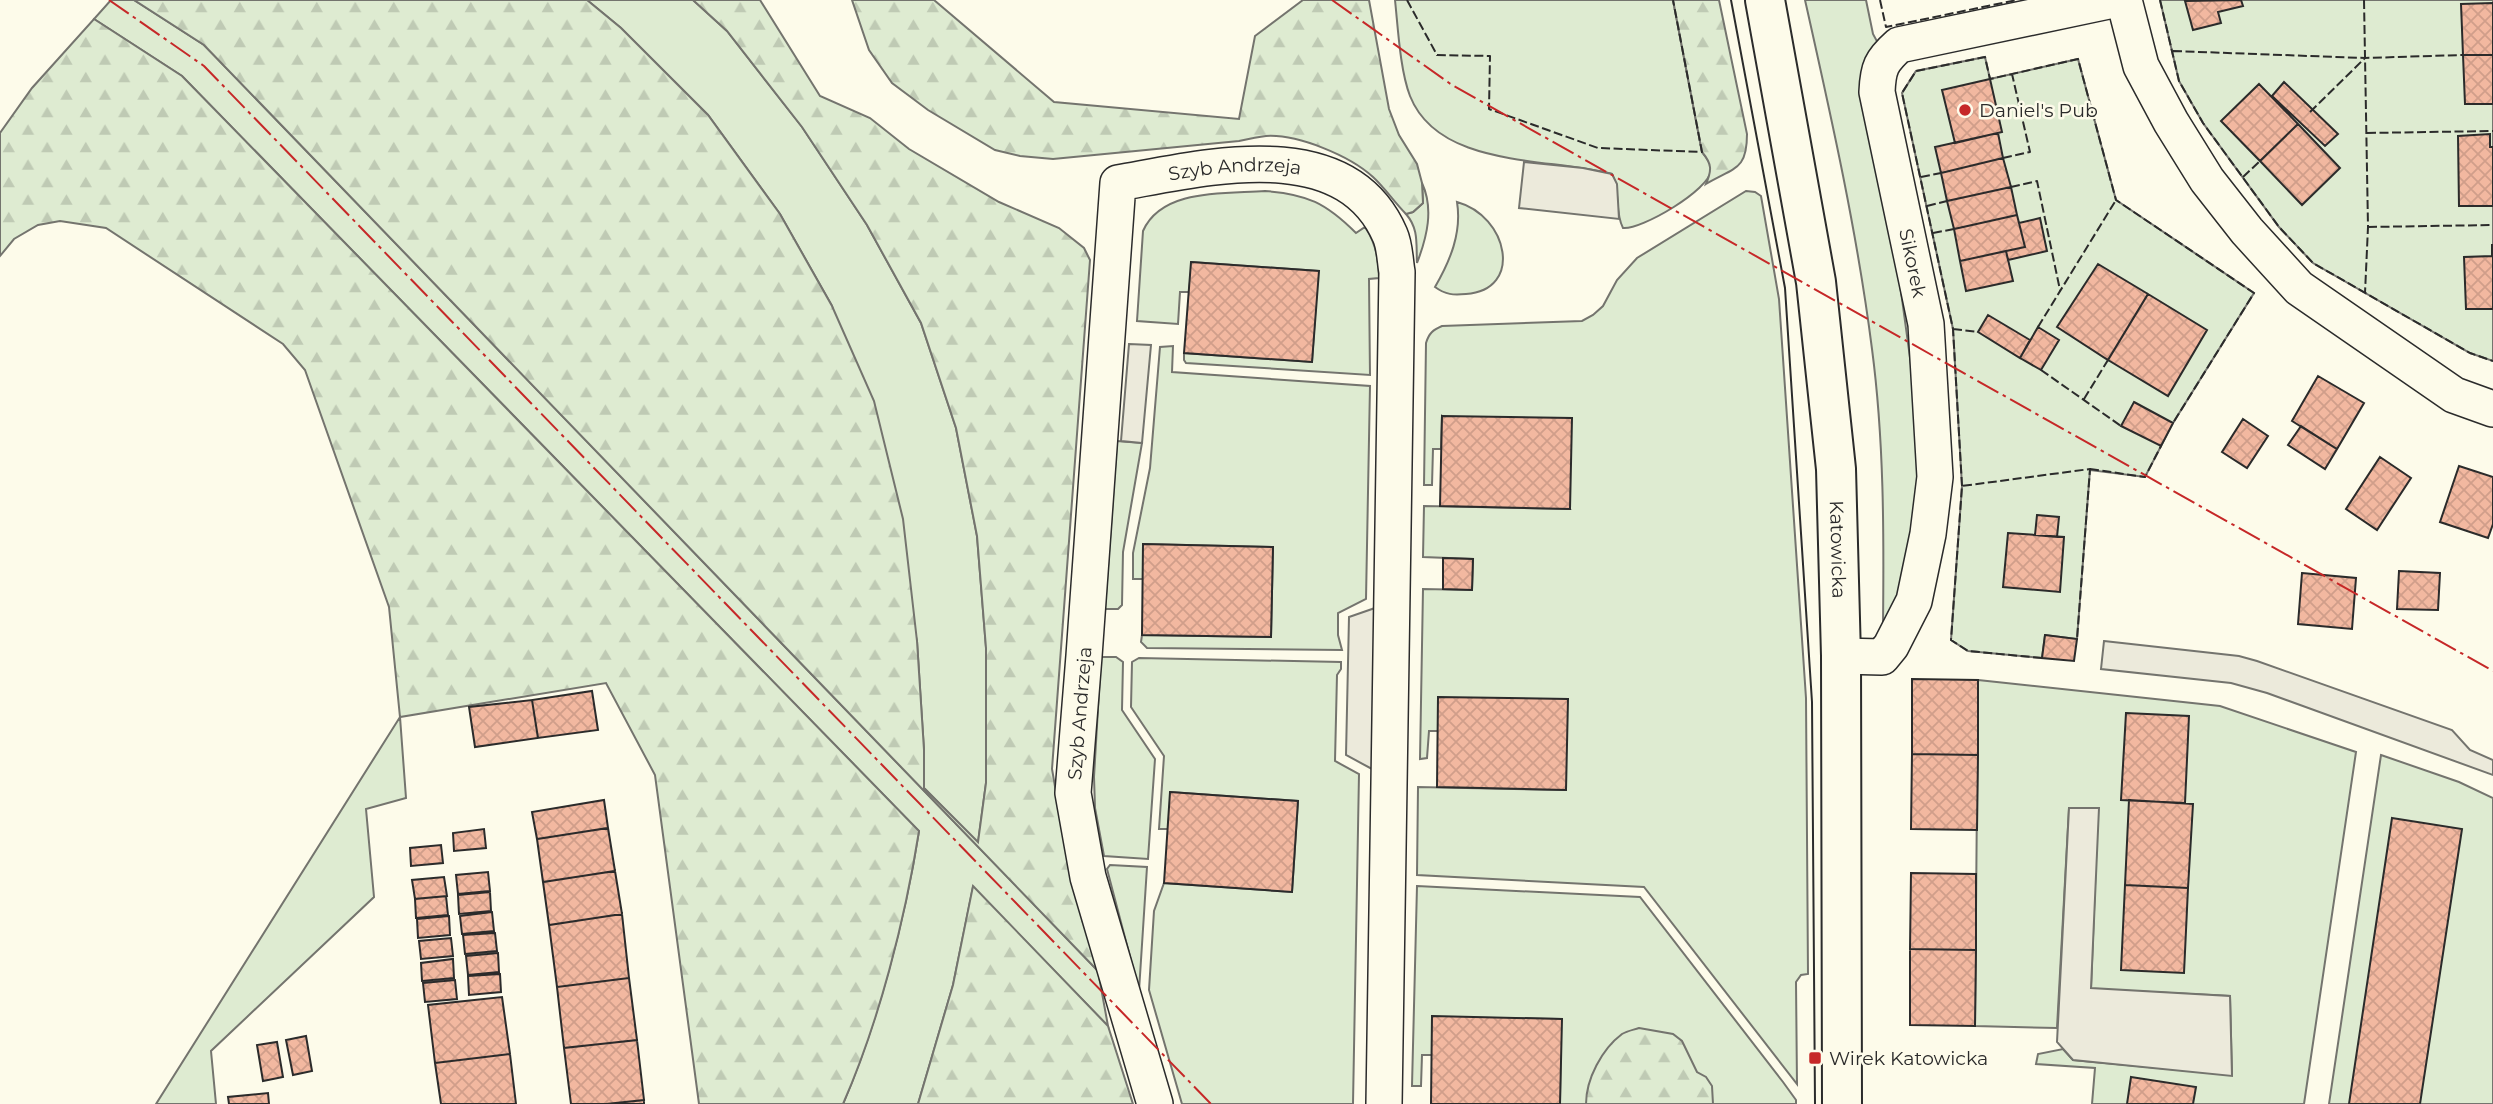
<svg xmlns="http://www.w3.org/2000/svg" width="2493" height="1104" font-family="Montserrat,sans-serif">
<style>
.green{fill:#deebd1;stroke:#74746e;stroke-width:2}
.forest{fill:url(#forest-firs);stroke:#74746e;stroke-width:2}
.parking{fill:#eceadb;stroke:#74746e;stroke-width:2}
.building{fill:url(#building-cross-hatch);stroke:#2b2b2b;stroke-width:2}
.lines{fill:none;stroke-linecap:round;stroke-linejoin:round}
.street-casing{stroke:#2b2b2b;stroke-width:38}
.secondary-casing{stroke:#2b2b2b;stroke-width:42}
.street{stroke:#fdfbea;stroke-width:35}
.secondary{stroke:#fdfbea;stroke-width:38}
.tram{stroke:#2b2b2b;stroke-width:2}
.fence{stroke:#2b2b2b;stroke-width:2;stroke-dasharray:9 3.5;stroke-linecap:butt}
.power{stroke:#c62828;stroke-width:2;stroke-dasharray:24 5 3.5 5;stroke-linecap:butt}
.poi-dot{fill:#c62828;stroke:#fdfbea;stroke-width:2.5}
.labels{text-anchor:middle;stroke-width:5;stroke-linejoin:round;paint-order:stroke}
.poi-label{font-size:19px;fill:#2b2b2b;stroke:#fdfbea;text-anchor:start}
.street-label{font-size:19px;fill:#2b2b2b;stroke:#fdfbea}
</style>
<defs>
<pattern id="forest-firs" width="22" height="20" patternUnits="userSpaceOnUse" patternTransform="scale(1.75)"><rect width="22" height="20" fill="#deebd1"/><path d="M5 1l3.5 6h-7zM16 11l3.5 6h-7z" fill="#bfcab4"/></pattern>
<pattern id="building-cross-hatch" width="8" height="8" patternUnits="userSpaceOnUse" patternTransform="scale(1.75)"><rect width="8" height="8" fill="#f2b8a0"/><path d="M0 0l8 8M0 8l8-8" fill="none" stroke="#d09e8a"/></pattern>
</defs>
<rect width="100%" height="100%" fill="#fdfbea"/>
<path class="green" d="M111,0H134L204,45L1098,971L1108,1026L973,887L953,985L918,1104H843C878,1022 905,920 919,831L182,76L94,19Z
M587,0H693L727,31L802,127L867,225L921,323L956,428L977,536L986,648V783L978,843L924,788V750L917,641L832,306L780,214L708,115L621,28Z
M1395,0H1673L1702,152C1706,157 1712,163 1711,170C1710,190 1641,230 1623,228C1614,211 1621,191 1612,174C1550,157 1439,169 1410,96C1400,70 1398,28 1395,0Z
M1805,0H1866L1873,34L1879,45L1896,255L1914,387L1920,498L1908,574L1883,625C1884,533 1884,440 1872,349C1857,231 1831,116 1805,0Z
M2160,0H2493V361L2470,353L2313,263L2279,227L2203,123L2179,81Z
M1985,57L1990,79L2078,59L2116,200L2254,293L2173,423L2145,477L2090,470L2077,639L2045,635L2042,658L1968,651L1951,640L1962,486L1953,329L1902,93L1916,71Z
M1422,183C1434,209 1427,237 1417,263C1416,244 1419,229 1406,214L1413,212L1423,203Z
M1265,191C1307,194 1326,203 1356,233L1365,227C1376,243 1379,259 1379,278L1369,279L1370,375L1186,363L1184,360V353L1312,362L1318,271L1192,262L1189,292H1180L1178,324L1137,321L1143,231C1162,188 1226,194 1265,191Z
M1746,191L1755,192L1761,196L1779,299L1806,698L1808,974L1801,975L1796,982L1797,1084L1644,887L1417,875L1418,787L1565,790L1438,731H1429L1427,758L1420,759L1423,589L1472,590L1473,559L1423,557L1424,506L1569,509L1442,416L1441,449H1433L1432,485H1424L1426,343C1429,333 1433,330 1442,326L1582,321L1593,315L1603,306L1617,280L1637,258Z
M1457,202C1508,216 1524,290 1466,294C1453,295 1446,295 1435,287C1450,261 1462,233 1457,202Z
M1173,346L1172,372L1370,386L1366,599L1338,613V635L1342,650L1147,648L1141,642L1142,635L1271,637L1273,547L1144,544L1143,579H1133V553L1150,468L1160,347Z
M1117,441L1142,443L1123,552L1122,605L1118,609H1105Z
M1101,657H1116L1123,662L1122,710L1155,759L1148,859L1104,856L1095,808L1094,777Z
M1139,658L1341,662V669L1337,675L1335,761L1359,774L1353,1104H1182L1149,990L1154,911L1164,883L1292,892L1298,801L1171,792L1168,829H1159L1164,756L1131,707L1132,662Z
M1978,680L2220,706L2356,752L2304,1104H2092L2095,1068L2036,1064L2038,1054L2063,1049L2073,1060L2232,1075L2230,996L2091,989L2098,808H2069L2057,1028L1975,1026Z
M400,717L406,798L366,809L374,897L211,1051L216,1104H156Z
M2381,755L2459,782L2493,798V1104H2329Z
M1110,865L1147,867L1139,991L1107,869Z
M1417,886L1640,897L1783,1082L1796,1100V1104H1560L1561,1019L1433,1017L1432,1055H1422L1421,1086H1412Z"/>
<path class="forest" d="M134,0H587L621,28L708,115L780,214L832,306L874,401L903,519L917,641L924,750V788L978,842L986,783V648L977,536L956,428L921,323L867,225L802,127L727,31L693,0H760L820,96L870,118L909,149L999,202L1059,228L1084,248L1090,260L1052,769L1058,804L1098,971L204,45Z
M852,0H934L1054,102L1239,119L1255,36L1303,0H1369L1389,109L1399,135L1417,164L1422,183L1423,203L1413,212L1406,214C1394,202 1385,188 1373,177C1350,156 1298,134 1266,136C1257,137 1248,139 1239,141L1053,159L1020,156L995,150L928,110L892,83L869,50Z
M1673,0H1719L1747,134C1747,170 1735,167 1706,184C1712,170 1712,164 1702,152Z
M94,19L182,76L919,831C905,920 879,1022 843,1104H699L655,775L606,683L400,717L389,607L305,370L283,344L106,228L60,221L38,225L14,239L0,256V133L32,88Z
M973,886L1108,1026L1133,1104H918L953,985Z
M1639,1028L1673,1034L1682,1041L1697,1072L1706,1077L1712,1086L1713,1104H1586C1586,1079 1602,1049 1622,1034C1627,1031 1633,1030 1639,1028Z"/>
<path class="parking" d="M1524,162L1583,168L1612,174L1617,184L1619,219L1519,208Z
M1129,344L1151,345L1142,443L1121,441Z
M1375,608L1372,769L1346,755L1349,617Z
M2104,641L2239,656L2257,661L2452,730L2470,750L2493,760V775L2267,693L2231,683L2101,669Z
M2069,808H2099L2091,988L2230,996L2232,1076L2073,1060L2057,1042Z"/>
<path class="building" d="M2241,0L2243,6L2218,12L2221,23L2193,30L2185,1Z
M2493,3V55H2463L2461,4Z
M2463,55H2493V104H2465Z
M1990,79L2002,132L1955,143L1942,90Z
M2284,82L2338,134L2325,146L2272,96Z
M2259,84L2298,124L2260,161L2221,121Z
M2298,124L2340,168L2302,205L2260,161Z
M1998,133L2003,158L1941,173L1935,147Z
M2490,134V147H2493V206H2459L2458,136Z
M2003,158L2011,187L1947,201L1941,173Z
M2011,187L2017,215L1954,229L1947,201Z
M2017,215L2025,247L1960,261L1954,229Z
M2040,218L2047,251L2008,260L2006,251L2025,247L2019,223Z
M2492,245H2493V309H2466L2464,257L2492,256Z
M2006,251L2013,281L1966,291L1960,261Z
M1191,262L1319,271L1312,362L1184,353Z
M2098,264L2148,294L2108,360L2057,327Z
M2148,294L2207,330L2168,396L2108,360Z
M1988,315L2030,340L2020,358L1978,332Z
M2038,327L2059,340L2041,370L2020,358Z
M2318,376L2364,403L2337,449L2292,421Z
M2134,402L2173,423L2161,446L2121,426Z
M1442,416L1572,418L1570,509L1440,506Z
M2243,419L2268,436L2247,468L2222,452Z
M2301,426L2337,449L2325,469L2288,445Z
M2380,457L2411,478L2377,530L2346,509Z
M2459,466L2493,477V524L2488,538L2440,522Z
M2037,515L2059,517L2057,537L2035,535Z
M2008,533L2064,537L2060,592L2003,587Z
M1143,544L1273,547L1271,637L1142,635Z
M1443,558L1473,559L1472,590L1443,589Z
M2399,571L2440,573L2438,610L2397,609Z
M2302,573L2356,578L2352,629L2298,624Z
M2045,635L2077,639L2074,661L2042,658Z
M1912,679L1978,680V755L1912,754Z
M592,691L598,730L538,738L532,700Z
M1438,697L1568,699L1566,790L1437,787Z
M532,700L538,738L475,747L469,707Z
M2126,713L2189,716L2185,803L2121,800Z
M1912,754L1978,755L1977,830L1911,829Z
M1170,792L1298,801L1292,892L1164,883Z
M604,800L608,828L537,839L532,812Z
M2129,800L2193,804L2188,888L2125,885Z
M2392,818L2462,829L2420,1104H2349Z
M608,828L615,871L543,882L537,839Z
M484,829L486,848L454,851L453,833Z
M441,845L443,863L411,866L410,848Z
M615,871L622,914L549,925L543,882Z
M488,872L490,891L458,894L456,875Z
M1911,873L1976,874V950L1910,949Z
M444,877L447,896L415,899L412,880Z
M2125,885L2188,888L2184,973L2121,970Z
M490,892L491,911L459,914L458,895Z
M446,896L448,915L416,918L415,899Z
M492,912L494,931L462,934L460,916Z
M622,914L629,978L557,987L549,925Z
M449,916L450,935L418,938L417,919Z
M495,933L497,951L465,954L463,935Z
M451,938L453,956L421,959L419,941Z
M1910,949L1976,950L1975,1026L1910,1025Z
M498,953L499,972L468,975L466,956Z
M453,959L454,978L422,981L421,963Z
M500,974L501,992L469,995L468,976Z
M629,978L637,1040L564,1048L557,987Z
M455,980L457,999L425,1002L423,983Z
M502,997L510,1054L435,1063L428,1005Z
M1432,1016L1562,1019L1560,1104H1431Z
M306,1036L312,1071L293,1075L286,1040Z
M637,1040L644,1100L606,1104H571L564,1048Z
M277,1042L283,1077L263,1081L257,1045Z
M510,1054L516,1104H441L435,1063Z
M2131,1077L2196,1087L2193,1104H2127Z
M268,1093L269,1104H229L228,1097Z
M644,1100V1104H606Z"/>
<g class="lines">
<g class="street-casing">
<g id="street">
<path d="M2124,0L2141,66L2171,122L2207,180L2247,231L2299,288L2454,395L2493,409"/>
<path d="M1841,656L1882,657L1891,646L1914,601L1928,534L1935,477L1926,324L1877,92C1878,68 1881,61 1899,45L2113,0"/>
<path id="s1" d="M1155,1104L1088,877L1073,793L1084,656L1118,183C1204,168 1345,131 1390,235C1395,246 1395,261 1397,272L1384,1104"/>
</g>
</g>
<g class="secondary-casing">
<g id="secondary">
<path id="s2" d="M1765,0L1816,282L1836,469L1841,656L1842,1104"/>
</g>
</g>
<use href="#street" class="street"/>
<use href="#secondary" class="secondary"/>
<path class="tram" d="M1731,0L1785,288L1812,702L1815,1104"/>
<path class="fence" d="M1407,0L1437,55L1490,56L1489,109L1598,148L1702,152L1673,0
M1880,0L1886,27L2017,0
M2160,0L2179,81L2203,123L2279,227L2313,263L2470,353L2493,361
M2364,0L2368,227L2365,293
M2173,51L2365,58L2463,55
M2310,112L2365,58
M2367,133L2493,131
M2003,158L2030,152L2012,74
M1921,177L1941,173
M2243,177L2260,161
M2011,187L2037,181L2060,290
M1927,206L1947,201
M2368,227L2493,225
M1933,233L1954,229
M2038,327L2116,200
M1953,329L1978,332
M2041,370L2121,426
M2084,399L2108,360
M2090,469L2145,477L2161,446
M1962,486L1953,329L1902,93L1916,71L1985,57L1990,79L2078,59L2116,200L2254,293L2173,423
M2042,658L1968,651L1951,640L1962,486L2090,469L2077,639"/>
<path class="power" d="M109,0L204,66L1211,1104
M1332,0L1452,85L2493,671"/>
</g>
<g class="poi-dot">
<circle cx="1965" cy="110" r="7"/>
<rect x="1808" y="1051" width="14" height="14" rx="3.5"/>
</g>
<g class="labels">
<g class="poi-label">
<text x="1979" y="117">Daniel's Pub</text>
<text x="1829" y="1065">Wirek Katowicka</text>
</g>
<g class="street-label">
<text dy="7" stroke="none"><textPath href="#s1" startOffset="1052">Szyb Andrzeja</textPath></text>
<text transform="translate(1913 263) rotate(78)" y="7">Sikorek</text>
<text dy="7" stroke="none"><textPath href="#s2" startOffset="555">Katowicka</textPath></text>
<text dy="7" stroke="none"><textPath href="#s1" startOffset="402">Szyb Andrzeja</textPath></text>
</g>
</g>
</svg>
